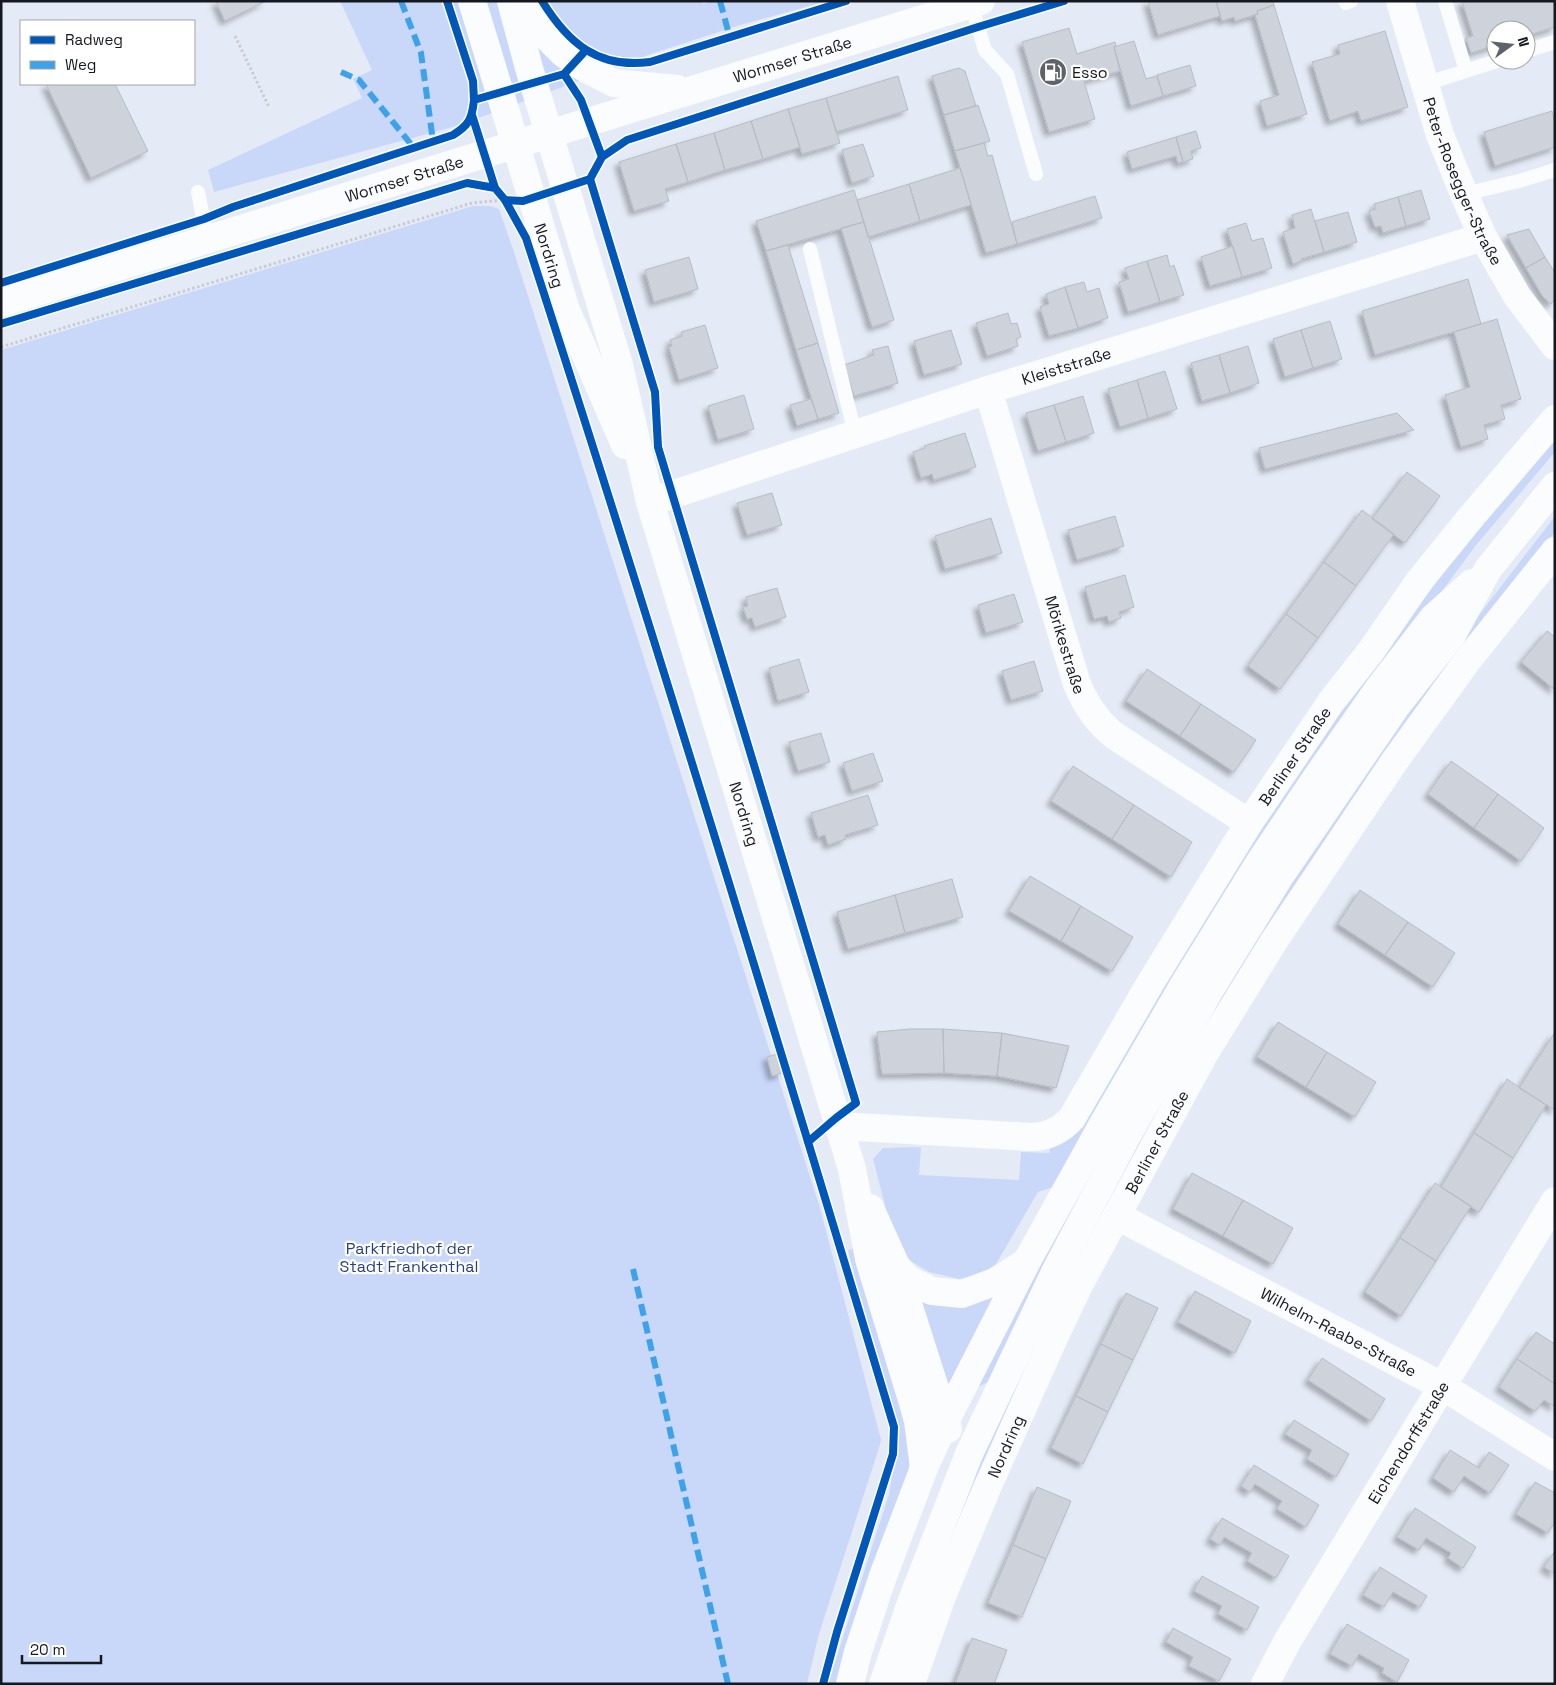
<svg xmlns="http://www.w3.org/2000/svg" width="1556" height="1685" font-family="'Space Grotesk',sans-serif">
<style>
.green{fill:#c9d8f9}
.building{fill:#ced2db;stroke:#b7bcc4;filter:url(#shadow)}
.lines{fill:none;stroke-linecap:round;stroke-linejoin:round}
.path{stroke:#caccd1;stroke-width:3;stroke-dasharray:2.5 2.5;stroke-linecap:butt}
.lane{stroke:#fbfcfe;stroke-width:14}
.street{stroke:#fbfcfe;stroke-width:28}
.secondary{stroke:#fbfcfe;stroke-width:28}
.quiet{stroke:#3da2ea;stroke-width:6;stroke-dasharray:12 6;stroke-linecap:butt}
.cycleway-casing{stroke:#fff;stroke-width:11}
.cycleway{stroke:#0057b8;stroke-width:8}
.labels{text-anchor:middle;stroke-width:4.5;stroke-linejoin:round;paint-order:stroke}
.street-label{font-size:16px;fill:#15181f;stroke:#fff}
.poi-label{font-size:16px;fill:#15181f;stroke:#fff;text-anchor:start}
.park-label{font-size:16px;fill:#2a3f80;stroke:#fff}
</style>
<defs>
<filter id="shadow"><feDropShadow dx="-4.5" dy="4.5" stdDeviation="2.5" flood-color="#0004"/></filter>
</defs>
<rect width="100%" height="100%" fill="#e5ebf6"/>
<path class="green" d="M340,1H701L703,4L712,1H828L740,25L651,54L460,125L214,192L208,170L362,98L353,79L372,70Z
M473,206H490L499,209L513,249L820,1208L879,1432L881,1440L879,1448L819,1634L807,1684H1V350Z
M1555,439V452L1477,544L1399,649L1059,1185L1038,1192L996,1264L981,1274L959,1279L929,1272L909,1260L887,1213L873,1159L883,1148L921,1147L919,1175L1019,1180L1021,1152L1049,1153L1050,1148L1334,716L1442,575L1516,482Z
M1555,516V532L1369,774L1304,878L1205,1030L904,1684H895L922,1603L991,1435L1071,1259L1198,1025L1361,769Z
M1155,1054L994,1379L968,1392Z
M863,1246L907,1413L911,1456L903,1501L842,1684H828L889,1494L898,1440L848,1250Z
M1002,1289L952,1384L945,1383L919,1297Z"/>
<path class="building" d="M216,1H266L225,21Z
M1148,1H1216L1220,16L1158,35Z
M1216,1H1273L1274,5L1257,11L1258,14L1235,21L1234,17L1222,21Z
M1462,1H1553L1555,8V27L1526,36V30H1496V45L1471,53L1466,38L1473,36Z
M1274,5L1307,114L1267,126L1260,101L1279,95L1255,15L1258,14L1257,11Z
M1069,28L1077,54L1115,42L1116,46L1114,47L1120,71L1084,81L1095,119L1049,132L1022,42Z
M1385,31L1408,107L1361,121L1358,111L1330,121L1312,62L1340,54L1338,45Z
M1134,41L1146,79L1157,76L1163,96L1131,106L1114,47Z
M1190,65L1196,86L1163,96L1157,75Z
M959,68L965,71L976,106L944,115L932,76Z
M898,76L908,110L836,132L826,98Z
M46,84H115L148,151L91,178Z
M826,98L840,143L802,154L788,109Z
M978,105L990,141L955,151L944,115Z
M788,109L800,147L763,159L751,121Z
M1552,111L1555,122V147L1495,166L1484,132Z
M751,121L763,159L725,170L714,133Z
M1196,131L1201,148L1191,151L1193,159L1183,162L1176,137Z
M714,133L725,170L688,182L676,144Z
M1176,137L1183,162L1178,163L1176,156L1132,169L1127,152Z
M984,143L988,156L992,155L1017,244L986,253L955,151Z
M676,144L688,182L665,189L669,201L634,211L619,162Z
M863,144L874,176L852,183L842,150Z
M960,168L971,205L920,221L909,184Z
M909,184L920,221L868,237L857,200Z
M854,190L864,222L766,251L756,221Z
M1421,190L1430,219L1406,226L1398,197Z
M1095,196L1102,218L1017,244L1012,222Z
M1398,197L1406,226L1383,233L1381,226L1375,227L1369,211L1376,209L1374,204Z
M1311,209L1324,252L1301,259L1302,261L1293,264L1283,232L1295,228L1292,215Z
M1348,212L1357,242L1324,252L1315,221Z
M864,222L894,320L872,327L841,228Z
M1246,223L1252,241L1263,238L1272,268L1242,277L1227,229Z
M1529,229L1545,257L1526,268L1507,235Z
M788,245L818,343L796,350L766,251Z
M1233,246L1242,277L1210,286L1201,257Z
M1167,255L1170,267L1174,265L1184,295L1160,302L1147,261Z
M689,257L698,289L654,302L645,270Z
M1545,257L1555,273V299L1551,304L1543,297L1526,268Z
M1147,261L1160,302L1128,312L1119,282L1129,279L1125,268Z
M1468,279L1481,324L1375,355L1362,311Z
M1084,282L1087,292L1099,288L1108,318L1078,328L1065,287Z
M1065,287L1078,328L1049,336L1040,307L1049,304L1046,294Z
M1008,313L1011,324L1017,323L1021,337L1016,339L1018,346L987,356L976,323Z
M1497,319L1521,399L1501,405L1505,419L1484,425L1488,439L1461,447L1445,395L1470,387L1454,332Z
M1330,321L1342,359L1313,368L1301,330Z
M705,325L718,368L679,380L669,347L672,346L670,340L682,336L681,332Z
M951,330L962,364L924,375L914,341Z
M1301,330L1313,368L1285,377L1273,339Z
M818,343L839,413L818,419L796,350Z
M888,346L898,383L854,396L844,365L874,355L872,350Z
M1248,346L1259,383L1230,393L1219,355Z
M1219,355L1230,393L1202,401L1191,363Z
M1165,371L1177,409L1148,418L1137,380Z
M1137,380L1148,418L1120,427L1108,389Z
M744,395L754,429L718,440L708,406Z
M1083,396L1094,433L1066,442L1054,405Z
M811,399L818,419L797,426L790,405Z
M1054,405L1066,442L1038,451L1026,413Z
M1397,413L1414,430L1265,469L1259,448Z
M965,433L976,467L934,480L932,474L921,478L913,452L925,448L924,446Z
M1407,472L1440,496L1405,543L1372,519Z
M772,493L782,525L747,535L737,503Z
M1362,510L1394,534L1356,586L1324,562Z
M1115,516L1124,546L1077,560L1068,530Z
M991,518L1002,553L945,569L935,536Z
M1324,562L1356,586L1318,638L1286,614Z
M1125,575L1134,607L1119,612L1121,618L1109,622L1107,616L1094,619L1085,587Z
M777,588L786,617L755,627L752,618L747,619L743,607L748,606L746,597Z
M1014,594L1023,622L986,633L978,605Z
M1286,614L1318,638L1280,689L1248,666Z
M1547,631L1555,637V690L1521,662Z
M799,659L809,692L778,701L769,668Z
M1034,661L1043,691L1011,700L1002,671Z
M1147,669L1201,704L1180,736L1126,701Z
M1201,704L1256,740L1234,772L1180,736Z
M821,733L830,762L798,771L789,742Z
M873,753L883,781L852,791L843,763Z
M1451,761L1498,794L1474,828L1428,794Z
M1073,766L1134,805L1112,839L1051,801Z
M1498,794L1544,828L1521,861L1474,828Z
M868,795L878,825L845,835L846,839L828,845L825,835L818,837L811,813Z
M1134,805L1192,842L1171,877L1112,839Z
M1030,876L1081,906L1061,941L1009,911Z
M952,879L963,917L905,933L895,895Z
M1360,890L1408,922L1385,955L1338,924Z
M895,895L905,933L848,949L837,912Z
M1081,906L1133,937L1112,971L1061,941Z
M1408,922L1455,953L1433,987L1385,955Z
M1278,1022L1327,1052L1306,1087L1257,1057Z
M910,1029H943L944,1073L882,1074L877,1032Z
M943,1029L1002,1033L997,1076L944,1073Z
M1555,1032V1110L1519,1088Z
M1002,1033L1069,1046L1056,1088L997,1076Z
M1327,1052L1376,1082L1355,1117L1306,1087Z
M777,1054L782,1073L772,1076L767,1057Z
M1507,1079L1546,1105L1513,1158L1474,1133Z
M1474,1133L1513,1158L1479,1212L1441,1187Z
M1192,1173L1243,1200L1223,1236L1173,1209Z
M1435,1183L1471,1206L1436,1261L1400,1238Z
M1243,1200L1293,1228L1273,1264L1223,1236Z
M1400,1238L1436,1261L1401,1316L1365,1292Z
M1195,1291L1251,1321L1235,1353L1178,1322Z
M1126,1293L1158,1308L1133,1360L1101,1344Z
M1536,1332L1555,1344V1384L1517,1359Z
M1101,1344L1133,1360L1108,1412L1076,1396Z
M1322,1358L1385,1399L1371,1421L1308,1380Z
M1517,1359L1555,1384V1407L1544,1400L1535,1411L1499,1387Z
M1076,1396L1108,1412L1083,1464L1051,1448Z
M1294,1420L1349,1454L1336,1477L1307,1459L1312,1450L1285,1434Z
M1450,1450L1479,1468L1489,1452L1509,1465L1490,1493L1464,1476L1454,1492L1433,1478Z
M1254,1465L1319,1505L1306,1527L1277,1509L1282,1501L1255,1484L1250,1492L1241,1486Z
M1535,1482L1555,1493V1522L1548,1533L1516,1514Z
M1037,1487L1071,1501L1046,1559L1013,1545Z
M1415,1508L1476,1547L1463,1568L1448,1558L1451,1553L1426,1538L1419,1550L1397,1537Z
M1222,1518L1289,1556L1276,1578L1247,1561L1252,1553L1224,1537L1220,1545L1210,1539Z
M1013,1545L1046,1559L1022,1617L988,1603Z
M1554,1552H1555V1574L1544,1567Z
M1380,1567L1427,1596L1420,1607L1393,1592L1384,1607L1363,1595Z
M1202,1576L1259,1607L1247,1630L1218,1614L1222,1606L1194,1591Z
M1347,1624L1409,1660L1397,1682L1382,1673L1384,1668L1359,1654L1352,1666L1330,1654Z
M1173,1628L1231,1659L1219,1681L1189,1666L1193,1657L1166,1642Z
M972,1638L1007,1650L994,1684H955Z"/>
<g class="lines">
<path class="path" d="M235,36L269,107
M1,347L472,203L504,200"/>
<path class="lane" d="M1445,1L1466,71
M1346,3L1351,1
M971,4L985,50L1007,74L1036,174
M1526,51L1555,42
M1425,84L1500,60
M198,192L207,239
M1464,194L1519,181L1555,170
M810,249L855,434"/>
<g class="street">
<path id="s1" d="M1400,1L1440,135L1464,194L1483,237L1517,296L1555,346"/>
<path id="s2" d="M988,390L1077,684C1086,706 1097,722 1115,736L1249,823"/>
<path id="s3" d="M650,502L988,390L1483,237"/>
<path id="s4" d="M839,1126L1031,1137C1048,1137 1061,1130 1072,1118L1151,982L1249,823L1331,702L1371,651L1420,580L1472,516L1555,419"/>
<path id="s5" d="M1117,1216L1442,1386L1555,1457"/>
<path id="s6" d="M911,1684L942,1596L987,1488L1053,1340L1079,1285L1203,1056L1274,941L1394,762L1467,661L1555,551"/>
<path id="s7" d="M1265,1684L1288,1640L1555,1201"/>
</g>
<g class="secondary">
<path id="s8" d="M472,1L566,310L625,445"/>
<path id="s9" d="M511,1L529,68L619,365L650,502L839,1126L852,1169L869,1259L913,1403L918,1421L924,1468"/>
<path d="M520,1L546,36L563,53L583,67L614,83L677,89"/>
<path id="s10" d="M1,303L981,1"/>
<path d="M870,1208L896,1266L948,1429"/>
<path d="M896,1266L909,1280L932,1291L962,1294L997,1281L1026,1262"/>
<path d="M850,1684L858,1652L883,1576L924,1468L946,1420L1027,1261L1104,1122L1186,981L1259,863L1316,778L1379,688L1433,618L1472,583"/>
<path d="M883,1684L911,1603L969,1454L1056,1270L1128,1134L1208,993L1280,876L1395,708L1452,635L1488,569L1555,486"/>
</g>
<path class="quiet" d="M401,1L421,53L433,141
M720,1L730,38
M341,72L359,80L414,148
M633,1269L728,1684"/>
<g class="cycleway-casing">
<path id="cycleway" d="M447,1L473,81L474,100
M542,1C568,43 598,69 650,62L846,1
M586,50L564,74L581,100L602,157
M472,115L495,188L505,200L526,238C654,633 775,1030 894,1427L893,1454L837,1632L823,1684
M590,179L655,392L658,447L856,1103L836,1118L808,1142
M505,200L523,201L590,179L602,157L627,140L978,27L1064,1
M1,283L204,219L233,207L453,135C469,125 472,119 474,100L564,74
M1,324L467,183L495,188"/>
</g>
<use href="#cycleway" class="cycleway"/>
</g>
<defs>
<g id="fuel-disc" transform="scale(1.4375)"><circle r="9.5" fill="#5e626a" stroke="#fff"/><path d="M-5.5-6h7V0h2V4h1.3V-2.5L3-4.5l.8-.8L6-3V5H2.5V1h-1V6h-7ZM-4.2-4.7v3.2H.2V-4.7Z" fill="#fff"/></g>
</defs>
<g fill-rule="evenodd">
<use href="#fuel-disc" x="1053" y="72"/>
</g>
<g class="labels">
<g class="street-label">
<text dy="6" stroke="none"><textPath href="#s10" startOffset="828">Wormser Straße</textPath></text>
<text dy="6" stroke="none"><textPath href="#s10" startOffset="422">Wormser Straße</textPath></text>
<text dy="6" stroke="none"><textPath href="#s1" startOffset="191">Peter-Rosegger-Straße</textPath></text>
<text dy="6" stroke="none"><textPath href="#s8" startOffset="266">Nordring</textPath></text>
<text dy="6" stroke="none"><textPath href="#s3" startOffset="438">Kleiststraße</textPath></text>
<text dy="6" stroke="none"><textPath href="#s2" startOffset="266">Mörikestraße</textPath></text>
<text dy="6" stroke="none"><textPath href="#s4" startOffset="664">Berliner Straße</textPath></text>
<text dy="6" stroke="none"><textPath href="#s9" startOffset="846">Nordring</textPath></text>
<text dy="6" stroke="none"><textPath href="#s6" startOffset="596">Berliner Straße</textPath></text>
<text dy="6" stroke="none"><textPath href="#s5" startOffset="250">Wilhelm-Raabe-Straße</textPath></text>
<text dy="6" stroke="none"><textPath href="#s7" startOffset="281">Eichendorffstraße</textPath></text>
<text dy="6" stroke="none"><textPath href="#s6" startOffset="256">Nordring</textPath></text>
</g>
<g class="poi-label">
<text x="1072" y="78">Esso</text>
</g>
<g class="park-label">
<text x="409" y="1254">Parkfriedhof der<tspan x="409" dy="18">Stadt Frankenthal</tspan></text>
</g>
</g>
<rect width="1556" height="1685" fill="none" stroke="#15181f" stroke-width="5"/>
<rect x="20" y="20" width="175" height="65" fill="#ffffff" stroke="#a1a3a5"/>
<rect x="30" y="36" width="25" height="8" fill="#0057b8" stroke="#a1a3a5"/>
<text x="65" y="45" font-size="15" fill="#15181f">Radweg</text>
<rect x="30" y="61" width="25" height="8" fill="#3da2ea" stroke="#a1a3a5"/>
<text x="65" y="70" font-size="15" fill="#15181f">Weg</text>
<g transform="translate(1511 45) rotate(75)"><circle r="24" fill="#ffffff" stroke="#a1a3a5"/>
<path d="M0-4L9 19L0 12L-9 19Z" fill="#5e626a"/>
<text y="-8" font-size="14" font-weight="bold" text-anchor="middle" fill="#15181f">N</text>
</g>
<path d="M22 1655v8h79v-8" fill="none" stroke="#15181f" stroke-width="2.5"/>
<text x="30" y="1655" font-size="15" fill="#15181f" stroke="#ffffff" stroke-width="4" paint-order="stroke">20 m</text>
</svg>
